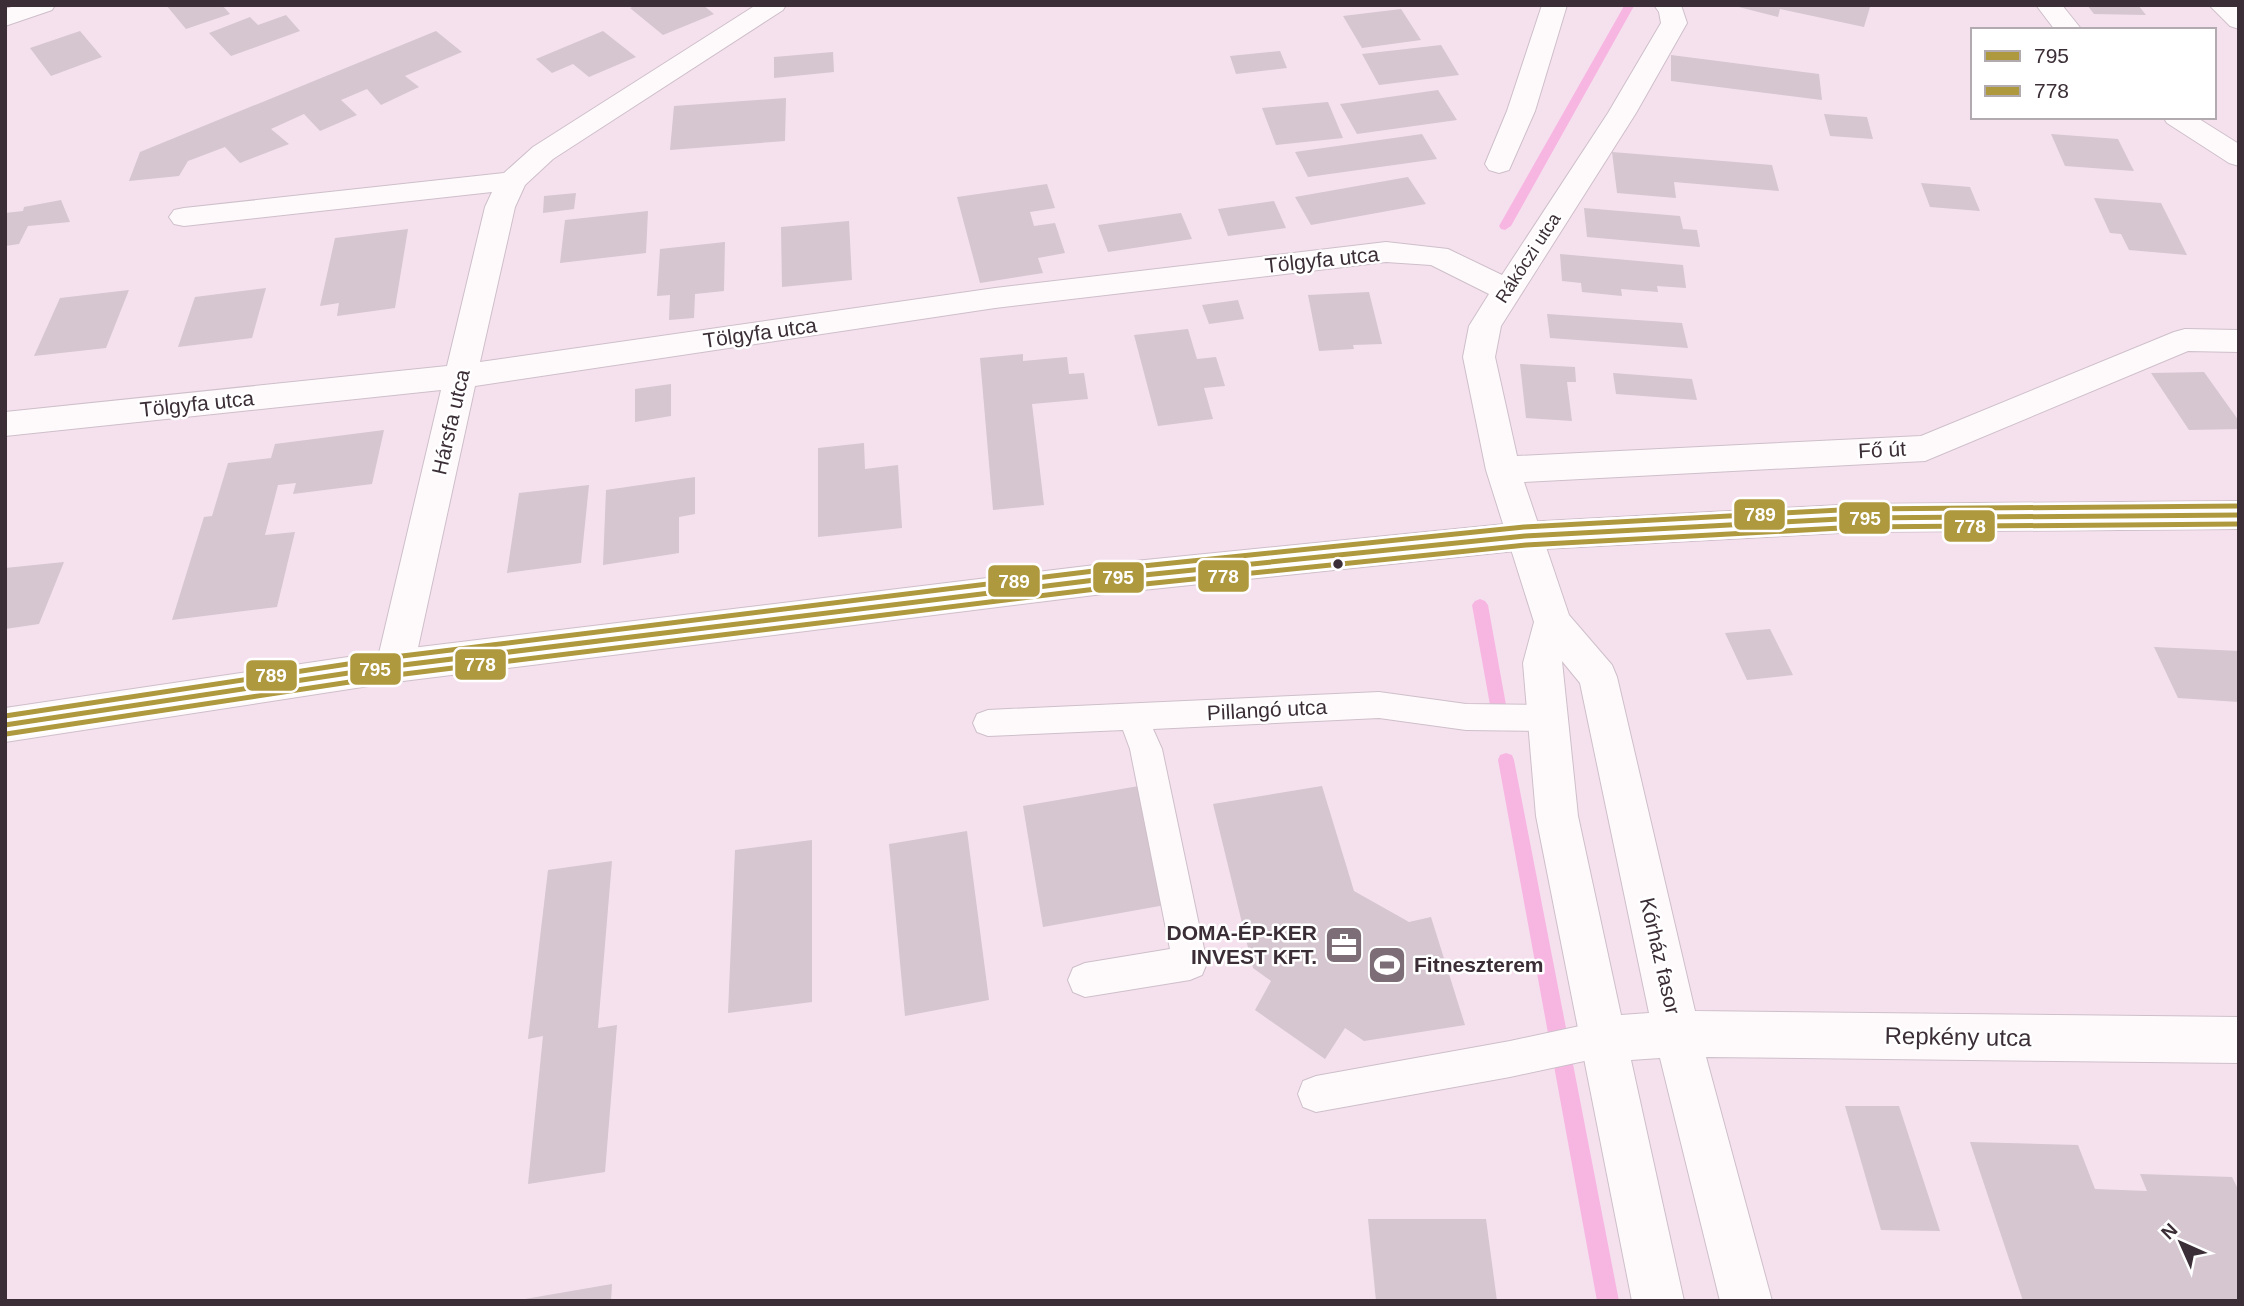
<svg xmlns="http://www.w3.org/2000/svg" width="2244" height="1306" font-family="Helvetica,sans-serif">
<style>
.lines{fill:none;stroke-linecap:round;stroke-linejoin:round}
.stream{fill:#f7b6e2;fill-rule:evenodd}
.building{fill:#d5c6d0}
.service-casing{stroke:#cebfc9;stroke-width:2}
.minor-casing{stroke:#cebfc9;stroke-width:2}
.secondary-casing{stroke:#cebfc9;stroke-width:2}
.service{fill:#fefafc;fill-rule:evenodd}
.minor{fill:#fefafc;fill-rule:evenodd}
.secondary{fill:#fefafc;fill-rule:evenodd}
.bus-1-casing{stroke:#fff;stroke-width:10}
.bus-2-casing{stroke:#fff;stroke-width:10}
.bus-3-casing{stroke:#fff;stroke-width:10}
.bus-1{stroke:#ae993e;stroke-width:5}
.bus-2{stroke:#ae993e;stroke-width:5}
.bus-3{stroke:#ae993e;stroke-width:5}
.bus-dot{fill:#3b2e36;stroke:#fff;stroke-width:2.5}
.labels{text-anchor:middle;stroke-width:5;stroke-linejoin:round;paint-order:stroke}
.far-street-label{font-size:18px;fill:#3b2e36;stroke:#fff}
.street-label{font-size:21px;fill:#3b2e36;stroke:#fff}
.poi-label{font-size:21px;font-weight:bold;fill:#3b2e36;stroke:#fff;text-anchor:end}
.near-street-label{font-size:24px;fill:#3b2e36;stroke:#fff}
.line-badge{stroke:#fff;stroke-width:2.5}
.badge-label{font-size:19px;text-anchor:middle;font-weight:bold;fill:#fff}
</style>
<rect width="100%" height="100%" fill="#f5e1ee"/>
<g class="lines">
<path class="stream" d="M1624,6H1634L1511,226L1505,230L1501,229L1499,226Z
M1480,599L1485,601L1488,605L1506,705L1504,710L1498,712L1492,710L1490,705L1472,605L1475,601Z
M1506,753L1512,755L1514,760L1619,1301H1597L1498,760L1500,755Z"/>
</g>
<path class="building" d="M166,5H222L230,14L186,29Z
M636,5H703L714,14L663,35L630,8Z
M1731,5H1863L1870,7L1864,27L1780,9L1778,17Z
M2087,5H2138L2146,15L2094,14Z
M1401,9L1421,40L1362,48L1343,16Z
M286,15L300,31L231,56L209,33L250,17L258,25Z
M80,31L102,57L51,76L30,48Z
M436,31L462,52L405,76L419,87L381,105L367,89L341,100L357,115L320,131L304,114L271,129L289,144L240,163L225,147L188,161L179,176L129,181L140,152Z
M603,31L636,57L589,77L573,64L552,73L536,59Z
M1441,45L1459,75L1379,85L1362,54Z
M1280,51L1287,68L1236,74L1230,56Z
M833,52L834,72L774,78V57Z
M1671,55L1819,74L1822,100L1671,81Z
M1438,90L1457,120L1357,134L1340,104Z
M786,98L785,141L670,150L674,106Z
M1328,102L1343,138L1276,145L1262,108Z
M1824,114L1867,117L1873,139L1830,136Z
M1422,134L1437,159L1308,177L1295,152Z
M2051,134L2118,139L2134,171L2065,166Z
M1612,152L1772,165L1779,191L1674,182L1676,198L1617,193Z
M1408,177L1426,204L1311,225L1295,197Z
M1921,183L1970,187L1980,211L1930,207Z
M1047,184L1055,208L1030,212L1034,226L1055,223L1065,253L1038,258L1043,273L980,283L957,197Z
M576,193L574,209L543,213L544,196Z
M2094,198L2161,203L2187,255L2129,250L2121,234L2110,233Z
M61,200L70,222L28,226L19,244L5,246V213L23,211L24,207Z
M1274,201L1286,228L1228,236L1218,209Z
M1584,208L1680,216L1683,229L1697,230L1700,247L1587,237Z
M648,211L646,253L560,263L565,220Z
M1181,213L1192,239L1108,252L1098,225Z
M849,221L852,280L782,287L781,227Z
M408,229L395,308L337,316L339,303L320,306L335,238Z
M725,242L724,291L695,294L694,318L669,320L670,295L657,296L660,249Z
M1560,254L1683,265L1686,288L1657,286L1658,292L1621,289L1622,296L1582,292L1581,283L1562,281Z
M266,288L252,338L178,347L195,297Z
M129,290L106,348L34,356L60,298Z
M1369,292L1382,344L1353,345L1354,349L1319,351L1308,295Z
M1238,300L1244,319L1209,324L1202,305Z
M1547,314L1682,323L1688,348L1550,338Z
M1188,329L1197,359L1216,357L1225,386L1204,388L1213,419L1158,426L1134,335Z
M1023,354V361L1067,357L1069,374L1084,373L1088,399L1032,404L1044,505L993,510L980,358Z
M1520,364L1575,367L1576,382H1567L1572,421L1526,418Z
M2204,372L2239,421V429L2189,430L2151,373Z
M1613,373L1692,379L1697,400L1616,394Z
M671,384V416L635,422V389Z
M384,430L372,484L293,494L296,483L278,485L265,535L295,532L277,607L172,620L204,517L212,516L228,463L271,458L275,444Z
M864,443L865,469L898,465L902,528L818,537V448Z
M695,477V514L679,517V553L603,565L606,490Z
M589,485L581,563L507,573L519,493Z
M64,562L39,624L5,629V568Z
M1770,629L1793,675L1747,680L1725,633Z
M2154,647L2239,651V702L2178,698Z
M1139,786L1165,905L1043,927L1023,806Z
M1322,786L1354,891L1409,922L1431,917L1465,1025L1364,1041L1345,1028L1325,1059L1255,1010L1271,981L1253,968L1213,804Z
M967,831L989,1000L905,1016L889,844Z
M812,840V1002L728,1013L735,850Z
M612,861L598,1028L617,1025L605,1172L528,1184L543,1036L528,1039L548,870Z
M1845,1106H1899L1940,1231L1881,1230Z
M1970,1142L2078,1145L2095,1189L2147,1191L2140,1174L2232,1177L2239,1191V1301H2023Z
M1368,1219H1486L1497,1301H1376Z
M612,1284L611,1301H525V1299Z"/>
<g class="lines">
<g class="service-casing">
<path id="service" d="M1379,692L1466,704L1546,705L1557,709L1561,718L1557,727L1546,731L1466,730L1379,718L1153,729L1162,749L1207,963L1202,975L1190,980L1085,997L1073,992L1068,980L1073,968L1085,963L1170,949L1130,749L1123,730L988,736L977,732L973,723L977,714L988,710Z
M1603,1021L1616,1026L1621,1039L1616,1052L1603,1057L1510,1077L1316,1112L1303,1107L1298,1094L1303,1081L1316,1076L1510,1041Z"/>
</g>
<g class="minor-casing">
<path id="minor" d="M18,5H55L52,10L5,26V9Z
M756,5H786L783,10L553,159L525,185L515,207L480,362L995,288L1386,242L1448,249L1502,275L1608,113L1661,23L1659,12L1654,5H1681L1687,23L1636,113L1501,326L1495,357L1517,456L1921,436L2174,332L2185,329L2239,330V352L2188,351L1925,461L1524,482L1569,615L1612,665L1617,677L1695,1011L2239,1017V1063L1706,1057L1772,1301H1720L1660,1058L1631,1060L1684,1301H1632L1536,816L1523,663L1534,622L1486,470L1463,357L1469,326L1489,294L1431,265L1386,262L995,308L475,386L414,666L409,677L395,682L381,677L376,666L441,390L5,436V412L447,366L485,207L492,192L184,226L174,224L169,217L174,210L184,208L504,173L533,147ZM1562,661L1580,683L1649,1013L1621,1015L1578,816Z
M1542,5H1567L1535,111L1509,170L1499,173L1489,170L1485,164L1507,111Z
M2036,5H2062L2082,30H2055Z
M2209,5H2236L2239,7V29L2230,26Z
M2163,117H2196L2239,144V166L2229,163L2167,123Z"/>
</g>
<g class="secondary-casing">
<path id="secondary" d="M2239,501V529L1859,532L1525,550L1095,595L395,682L5,742V708L395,650L1095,565L1525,522L1859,504Z"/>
</g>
<use href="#service" class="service"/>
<use href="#minor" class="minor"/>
<use href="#secondary" class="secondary"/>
<g class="bus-1-casing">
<path id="bus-1" d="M5,725L395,666L1095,580L1525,536L1859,518L2239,515"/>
</g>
<g class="bus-2-casing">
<path id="bus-2" d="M6,734L396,675L1096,589L1526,545L1859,527L2239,524"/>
</g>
<g class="bus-3-casing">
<path id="bus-3" d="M5,716L394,657L1094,571L1524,527L1859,509L2239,506"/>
</g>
<use href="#bus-1" class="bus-1"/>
<use href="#bus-2" class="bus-2"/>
<use href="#bus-3" class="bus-3"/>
</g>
<defs>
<g id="office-square" transform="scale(2.0125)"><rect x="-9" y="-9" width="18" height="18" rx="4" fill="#7c6d76" stroke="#fff"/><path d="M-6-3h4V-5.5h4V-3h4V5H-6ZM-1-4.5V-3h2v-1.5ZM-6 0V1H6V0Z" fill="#fff"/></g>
<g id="stadium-square" transform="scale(2.0125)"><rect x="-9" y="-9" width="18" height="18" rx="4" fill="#7c6d76" stroke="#fff"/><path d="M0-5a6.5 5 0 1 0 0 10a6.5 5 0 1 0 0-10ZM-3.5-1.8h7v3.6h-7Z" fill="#fff"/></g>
</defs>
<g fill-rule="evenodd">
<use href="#office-square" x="1344" y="945"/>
<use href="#stadium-square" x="1387" y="965"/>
</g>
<circle class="bus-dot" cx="1338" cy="564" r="6"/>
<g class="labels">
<g class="far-street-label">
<text transform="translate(1528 258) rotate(-57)" y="6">Rákóczi utca</text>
</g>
<g class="street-label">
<text transform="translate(1322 260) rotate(-6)" y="7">Tölgyfa utca</text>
<text transform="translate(760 333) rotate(-8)" y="7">Tölgyfa utca</text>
<text transform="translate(197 404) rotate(-6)" y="7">Tölgyfa utca</text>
<text transform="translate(451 422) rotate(-77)" y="7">Hársfa utca</text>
<text transform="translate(1882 450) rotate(-3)" y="7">Fő út</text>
<text transform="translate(1267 710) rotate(-3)" y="7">Pillangó utca</text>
<text transform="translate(1660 956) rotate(77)" y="7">Kórház fasor</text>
</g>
<g class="poi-label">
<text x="1317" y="940">DOMA-ÉP-KER<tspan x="1317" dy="24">INVEST KFT.</tspan></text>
<text x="1414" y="972" text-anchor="start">Fitneszterem</text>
</g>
<g class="near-street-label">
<text transform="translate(1958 1037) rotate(1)" y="8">Repkény utca</text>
</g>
</g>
<g class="line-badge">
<rect x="1733" y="498" width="53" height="33" rx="7" fill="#ae993e"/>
<rect x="1838" y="501" width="53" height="34" rx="7" fill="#ae993e"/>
<rect x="1943" y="509" width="53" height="34" rx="7" fill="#ae993e"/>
<rect x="1197" y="559" width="53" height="34" rx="7" fill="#ae993e"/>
<rect x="1092" y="561" width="53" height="33" rx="7" fill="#ae993e"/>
<rect x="987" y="564" width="54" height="34" rx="7" fill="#ae993e"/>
<rect x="454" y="648" width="53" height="33" rx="7" fill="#ae993e"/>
<rect x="349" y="652" width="53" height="34" rx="7" fill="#ae993e"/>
<rect x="245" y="659" width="53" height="33" rx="7" fill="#ae993e"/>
</g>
<g class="badge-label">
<text x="1760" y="521">789</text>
<text x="1865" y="525">795</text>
<text x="1970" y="533">778</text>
<text x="1223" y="583">778</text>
<text x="1118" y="584">795</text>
<text x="1014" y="588">789</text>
<text x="480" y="671">778</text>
<text x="375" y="676">795</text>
<text x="271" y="682">789</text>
</g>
<rect width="2244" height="1306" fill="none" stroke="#3b2e36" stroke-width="14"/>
<rect x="1971" y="28" width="245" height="91" fill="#ffffff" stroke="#b1abaf" stroke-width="2"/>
<rect x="1985" y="51" width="35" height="10" fill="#ae993e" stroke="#b1abaf" stroke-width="2"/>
<text x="2034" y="63" font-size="21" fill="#3b2e36">795</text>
<rect x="1985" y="86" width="35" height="10" fill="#ae993e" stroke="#b1abaf" stroke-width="2"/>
<text x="2034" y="98" font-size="21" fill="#3b2e36">778</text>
<g transform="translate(2181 1243) rotate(315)" stroke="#ffffff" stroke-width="5" paint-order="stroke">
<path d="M0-5L12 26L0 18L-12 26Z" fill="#3b2e36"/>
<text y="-10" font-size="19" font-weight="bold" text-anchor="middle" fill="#3b2e36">N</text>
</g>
</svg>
